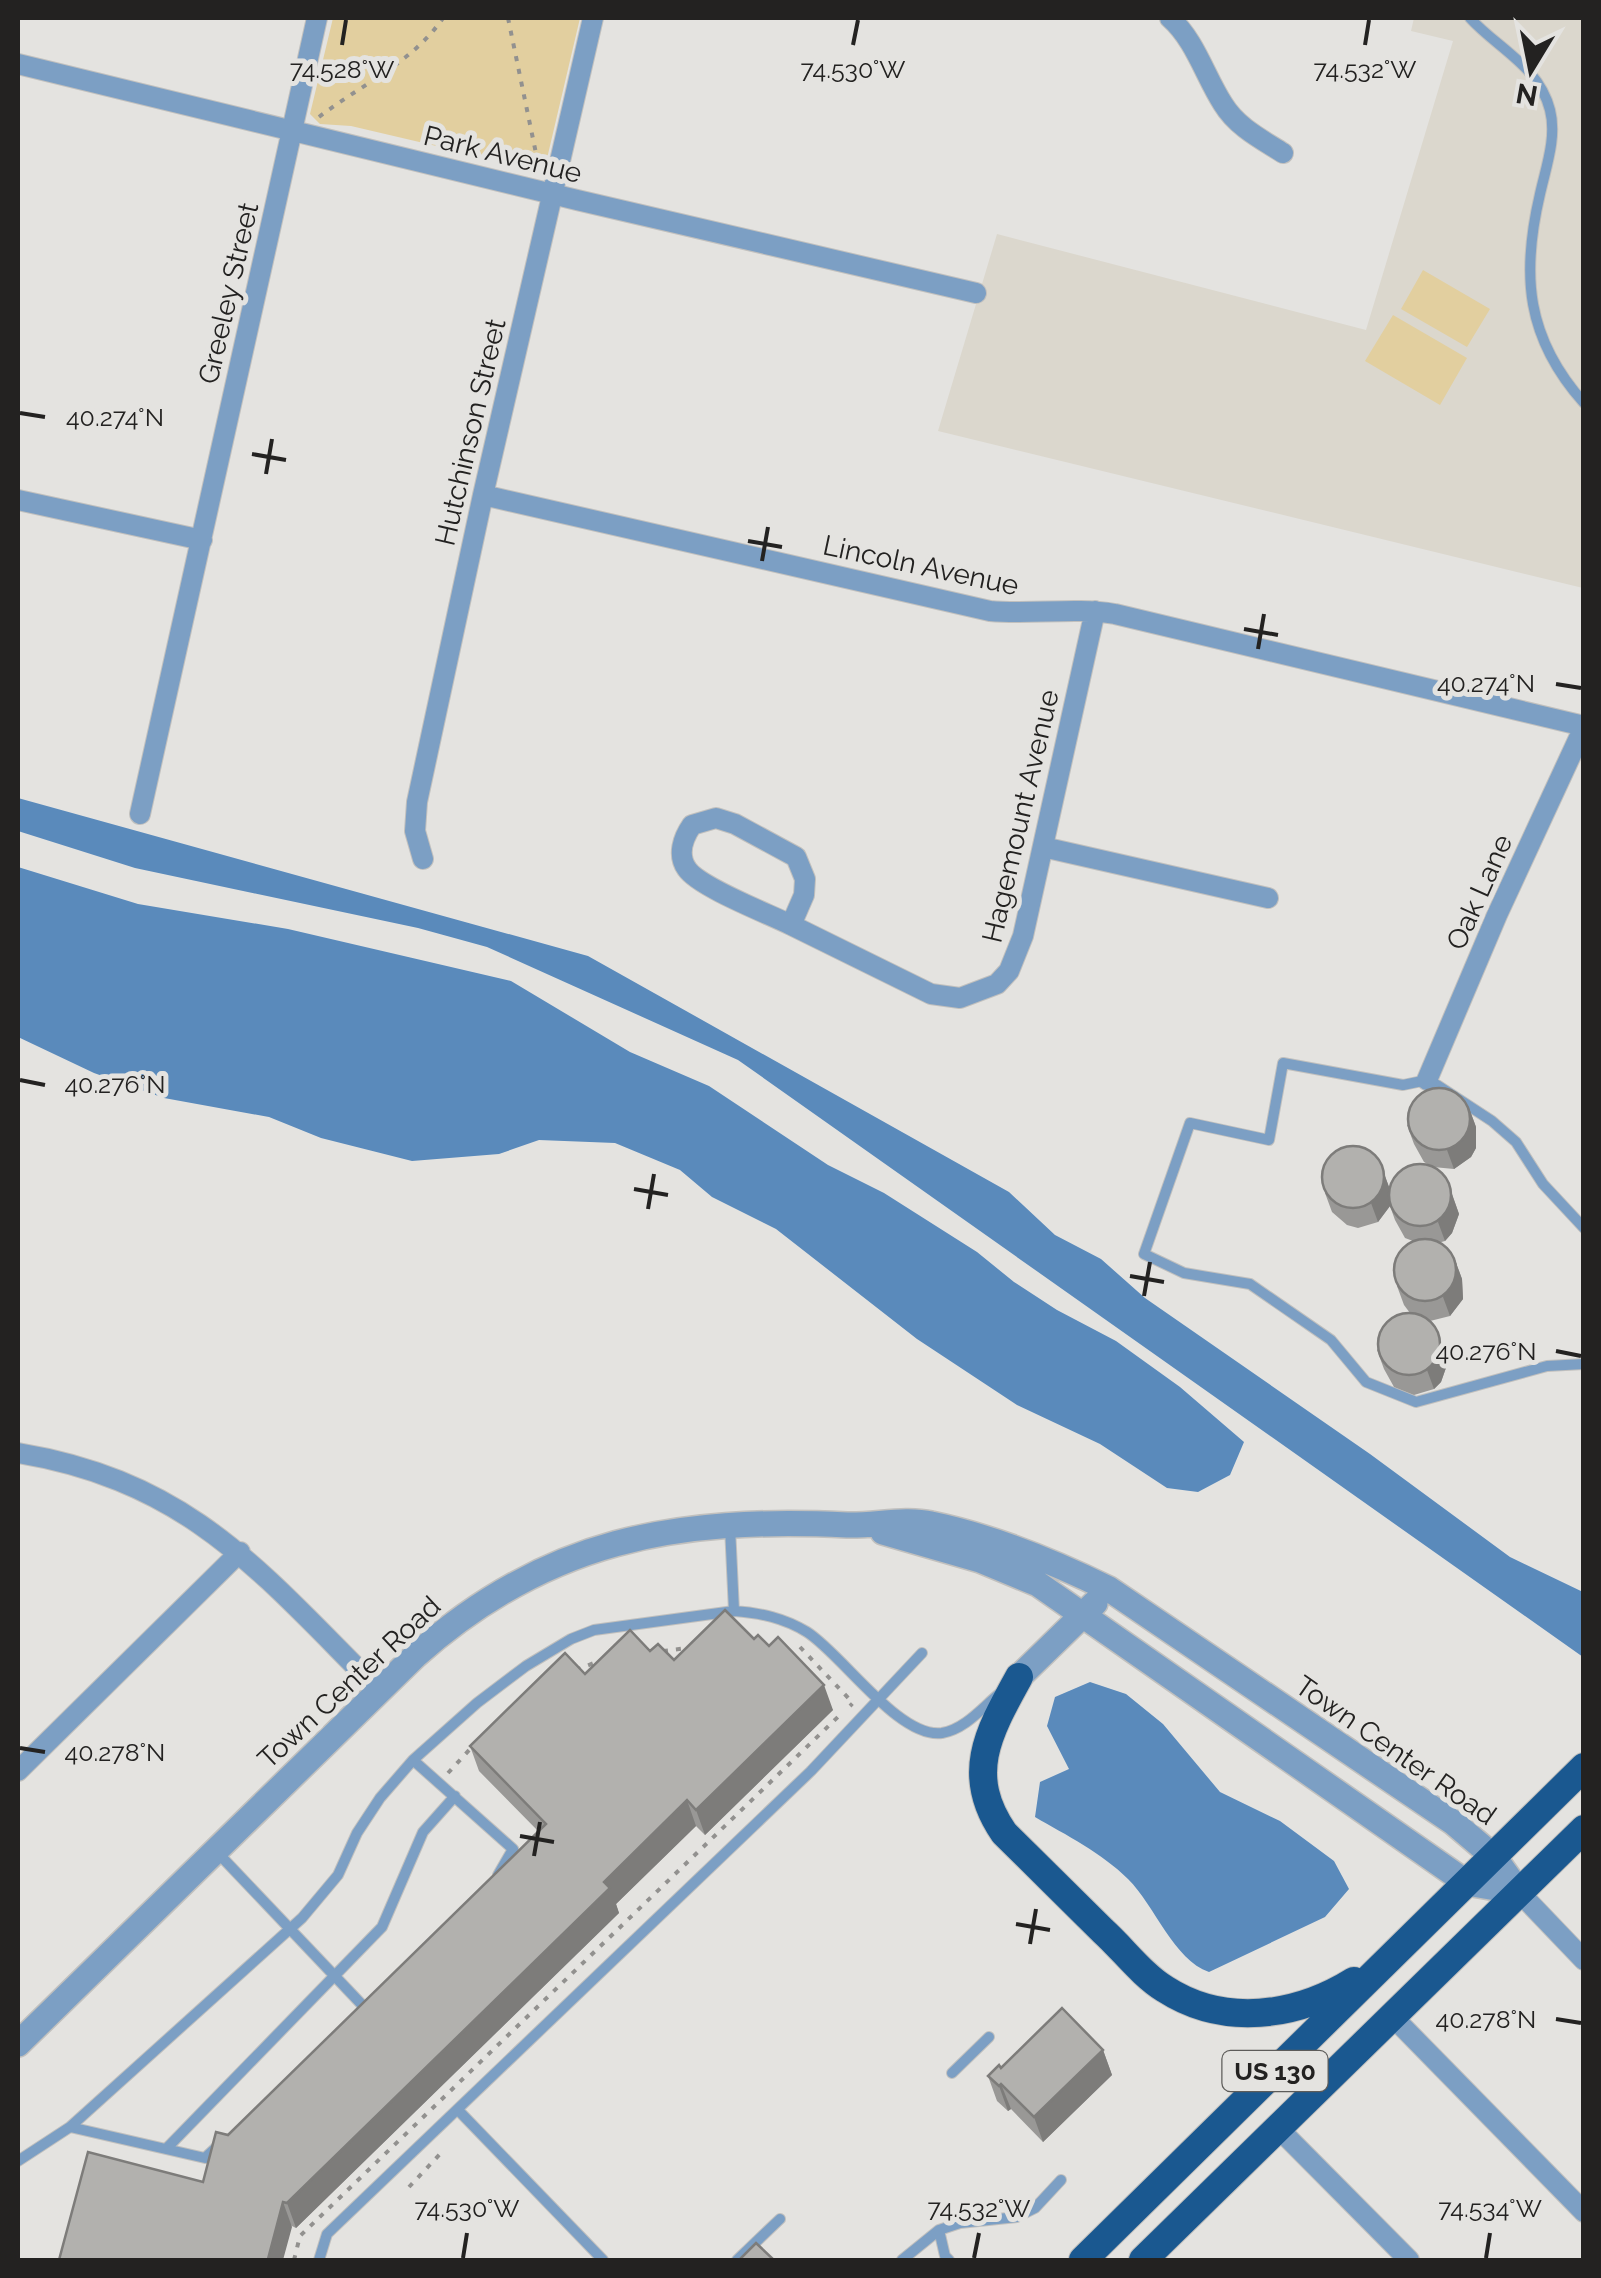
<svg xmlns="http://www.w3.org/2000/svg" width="1601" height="2278" font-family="Raleway,sans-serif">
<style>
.built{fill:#dbd7cd}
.green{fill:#e2cf9f}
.water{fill:#5a8abb}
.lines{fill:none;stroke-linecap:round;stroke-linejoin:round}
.service-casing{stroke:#c1c0be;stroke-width:12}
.minor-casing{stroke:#c1c0be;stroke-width:22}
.tertiary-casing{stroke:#c1c0be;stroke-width:28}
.trunk-casing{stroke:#c1c0be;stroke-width:30}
.path{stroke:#92918f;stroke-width:4;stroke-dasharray:5 8;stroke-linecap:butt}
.service{stroke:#7c9fc4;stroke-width:10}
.minor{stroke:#7c9fc4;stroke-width:20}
.tertiary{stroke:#7c9fc4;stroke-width:25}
.trunk{stroke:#1a5890;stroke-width:28}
.wall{fill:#999896}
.shaded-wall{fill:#7d7c7a}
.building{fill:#b2b1ae;stroke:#7d7c7a;stroke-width:2.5}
.ticks{fill:none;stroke:#232221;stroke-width:4}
.labels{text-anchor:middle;stroke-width:10;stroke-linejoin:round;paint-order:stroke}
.shield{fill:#e4e3e0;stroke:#5d5c5a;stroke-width:2.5}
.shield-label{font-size:25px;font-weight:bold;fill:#232221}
.street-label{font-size:28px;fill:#232221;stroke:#e4e3e0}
.ticks-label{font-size:25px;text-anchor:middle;fill:#232221;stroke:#e4e3e0;stroke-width:10;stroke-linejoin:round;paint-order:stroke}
</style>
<rect width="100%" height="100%" fill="#e4e3e0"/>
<path class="built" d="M1414,18H1583V588L938,431L997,234L1366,330L1453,41L1411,31Z"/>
<path class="green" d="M333,18H580L545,167L535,174L522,166L351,126L320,124L310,114Z
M1423,270L1490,309L1467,347L1401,309Z
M1393,315L1467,358L1440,405L1365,361Z"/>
<path class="water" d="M18,798L588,956L1009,1192L1055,1235L1101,1259L1145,1298L1370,1454L1510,1557L1583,1592V1657L738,1060L487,947L418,928L135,868L18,831Z
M18,867L138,904L288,929L511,981L630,1052L709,1086L828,1165L884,1193L977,1252L1014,1282L1057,1310L1116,1341L1180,1387L1244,1442L1230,1475L1198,1492L1167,1488L1100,1444L1017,1405L917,1339L776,1229L712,1197L680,1170L615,1143L539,1140L499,1154L412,1161L321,1138L269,1117L164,1098L94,1073L18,1037Z
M1090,1682L1126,1694L1163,1724L1220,1792L1280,1821L1334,1861L1349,1889L1325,1917L1209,1972C1174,1960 1155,1906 1128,1879C1102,1853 1066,1835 1035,1817L1040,1782L1069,1769L1047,1726L1055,1697Z"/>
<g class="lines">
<g class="service-casing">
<path id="service" d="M1470,18C1497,48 1539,66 1550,110C1557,137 1546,167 1540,194C1521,275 1526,338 1584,403
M1584,1228L1543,1184L1516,1142L1492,1121L1437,1085L1427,1080L1403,1085L1283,1063L1269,1140L1190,1123L1144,1254L1184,1273L1250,1284L1331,1340L1366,1382L1416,1402L1547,1366L1584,1364
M730,1527L734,1611C761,1613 784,1618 807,1632C842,1654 899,1739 942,1733C965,1729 982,1708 999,1694
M413,1760L513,1849L498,1875
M216,1851L366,2009
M952,2073L989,2037
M458,2110L603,2260
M70,2127L205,2158L221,2143
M166,2149L382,1927L423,1832L455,1796
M18,2161L70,2127L302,1918L338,1875L357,1833L380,1798L413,1760L477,1703L526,1666L571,1639L594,1630L734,1611
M939,2230L945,2256L949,2260
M319,2260L327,2234L811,1771L922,1653
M737,2260L780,2219
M902,2260L939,2230L960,2223L1017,2217L1035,2208L1061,2180"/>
</g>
<g class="minor-casing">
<path id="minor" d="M1170,18C1195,40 1205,76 1223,104C1237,127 1261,139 1283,153
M18,64L577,200L976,293
M483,495L990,611C1031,615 1074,607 1115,614L1584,726
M18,500L202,540
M140,814L317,18
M716,818L735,824L796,857L805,879L804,895L791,925C769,914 699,887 687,869C677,855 683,838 692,825Z
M1043,847L1268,898
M423,859L415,831L417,802L483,495L593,18
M791,925L931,994L960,998L997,984L1009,971L1023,936L1095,611
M1427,1080L1497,915L1584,727
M18,1453C192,1482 262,1574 379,1690
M18,1771L240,1552
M1519,1892L1584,1960
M1392,2016L1584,2212
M1278,2128L1409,2260"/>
</g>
<g class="tertiary-casing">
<path id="tertiary" d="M883,1532L980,1560L1038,1584L1467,1883L1519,1892
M1019,1677L1095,1603
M18,2044L415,1656C546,1539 676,1517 847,1525C874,1526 905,1518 931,1524C994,1537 1052,1561 1109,1589L1454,1823L1494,1857L1519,1892"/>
</g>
<g class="trunk-casing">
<path id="trunk" d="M1019,1677C988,1733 964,1775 1004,1833C1037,1866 1070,1898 1103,1931C1123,1949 1142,1975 1165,1989C1224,2027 1296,2017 1354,1981
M1083,2260L1584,1767
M1143,2260L1584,1829"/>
</g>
<path class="path" d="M508,18L538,163
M319,117C362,84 412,63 443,18
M800,1647L853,1703L850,1706
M663,1651L688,1648
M576,1670L599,1661
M448,1773L472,1747
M409,2187L441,2153
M294,2260L300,2236L843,1712"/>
<use href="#service" class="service"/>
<use href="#minor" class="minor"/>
<use href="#tertiary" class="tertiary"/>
<use href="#trunk" class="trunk"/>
</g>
<path class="wall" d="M1469,1108L1476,1127V1148L1471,1157L1454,1169L1433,1167L1424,1162L1414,1144L1407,1125Z
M1378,1157L1390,1190L1445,1175L1459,1214L1452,1233L1445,1241L1438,1243L1455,1260L1462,1279L1463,1299L1450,1316L1430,1321L1434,1324L1448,1362L1441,1382L1434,1389L1414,1395L1394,1387L1384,1369L1377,1350L1410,1313L1404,1305L1397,1286L1413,1241L1405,1238L1395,1220L1390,1206L1378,1222L1358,1228L1347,1225L1332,1212L1325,1193Z
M754,1639L769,1646L833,1710L705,1835L696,1826L616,1904L619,1913L296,2228L203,2182L228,2135L538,1831L479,1771L470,1746L585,1674L650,1651L674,1660Z
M1103,2050L1112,2075L1043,2142L1011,2109L1008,2111L997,2101L988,2076L1001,2068Z"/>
<path class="shaded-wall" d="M1469,1108L1476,1127V1148L1471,1157L1454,1169L1447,1150Z
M1385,1176L1392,1195L1390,1206L1378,1222L1371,1203Z
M1452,1194L1459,1214L1452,1233L1445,1241L1438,1222Z
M1455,1260L1462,1279L1463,1299L1450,1316L1443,1297Z
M1441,1343L1448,1362L1441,1382L1434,1389L1427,1370Z
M824,1685L833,1710L705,1835L696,1810Z
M687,1800L696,1826L616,1904L619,1913L296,2228L287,2203L604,1882Z
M1103,2050L1112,2075L1043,2142L1034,2117Z
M1001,2084L1011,2109L1008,2111L999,2086Z
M283,2202L292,2227L283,2260H268Z"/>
<path class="building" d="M1408 1119a31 31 0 1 1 62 0a31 31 0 1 1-62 0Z
M1322 1177a31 31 0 1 1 62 0a31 31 0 1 1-62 0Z
M1389 1195a31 31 0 1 1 62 0a31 31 0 1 1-62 0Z
M1394 1270a31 31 0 1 1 62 0a31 31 0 1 1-62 0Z
M1378 1344a31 31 0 1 1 62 0a31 31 0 1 1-62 0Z
M725,1610L754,1639L758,1635L769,1646L778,1637L824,1685L696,1810L687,1800L604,1882L610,1888L287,2203L283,2202L268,2259L274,2260H59L88,2152L203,2182L216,2132L228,2135L546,1824L470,1746L565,1653L585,1674L630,1630L650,1651L658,1644L674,1660Z
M1062,2008L1103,2050L1034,2117L1001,2084L999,2086L988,2076L999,2065L1001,2068Z
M756,2243L774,2260H739Z"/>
<path class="ticks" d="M342,45L346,20M853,45L858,20M1365,45L1369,20M20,413L45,417M252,454L286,460M266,474L272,439M748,541L782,547M762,561L768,527M1244,629L1278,635M1258,649L1264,614M1556,684L1581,688M20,1080L45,1085M634,1189L668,1195M648,1209L654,1174M1130,1276L1164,1282M1144,1296L1150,1262M1556,1351L1581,1356M20,1748L45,1752M520,1836L554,1842M534,1856L540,1822M1016,1924L1050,1930M1030,1944L1036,1909M1556,2019L1581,2023M463,2258L467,2233M974,2258L979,2233M1486,2258L1490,2233"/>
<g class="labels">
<rect class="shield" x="1222.5" y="2051" width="105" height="40" rx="8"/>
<g class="shield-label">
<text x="1275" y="2080">US 130</text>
</g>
<g class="street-label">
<text transform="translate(503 154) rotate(14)" y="10">Park Avenue</text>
<text transform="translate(228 293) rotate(-77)" y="10">Greeley Street</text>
<text transform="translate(470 432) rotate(-77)" y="10">Hutchinson Street</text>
<text transform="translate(921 565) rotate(12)" y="10">Lincoln Avenue</text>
<text transform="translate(1020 816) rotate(-77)" y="10">Hagemount Avenue</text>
<text transform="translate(1479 892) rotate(-66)" y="10">Oak Lane</text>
<text transform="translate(349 1682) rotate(-43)" y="10">Town Center Road</text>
<text transform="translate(1396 1750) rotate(35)" y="10">Town Center Road</text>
</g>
</g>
<g class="ticks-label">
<text x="342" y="78">74.528°W</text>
<text x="853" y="78">74.530°W</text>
<text x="1365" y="78">74.532°W</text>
<text x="115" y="426">40.274°N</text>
<text x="1486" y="692">40.274°N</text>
<text x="115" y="1093">40.276°N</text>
<text x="1486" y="1360">40.276°N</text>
<text x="115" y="1761">40.278°N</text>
<text x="1486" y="2028">40.278°N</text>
<text x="467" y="2217">74.530°W</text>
<text x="979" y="2217">74.532°W</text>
<text x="1490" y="2217">74.534°W</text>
</g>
<rect width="1601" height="2278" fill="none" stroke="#232221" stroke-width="40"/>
<g transform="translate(1531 70) rotate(190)" stroke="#e4e3e0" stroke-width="8" paint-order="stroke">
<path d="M0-8L18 38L0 25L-18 38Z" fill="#232221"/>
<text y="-15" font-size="28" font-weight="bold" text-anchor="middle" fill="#232221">N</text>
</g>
</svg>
